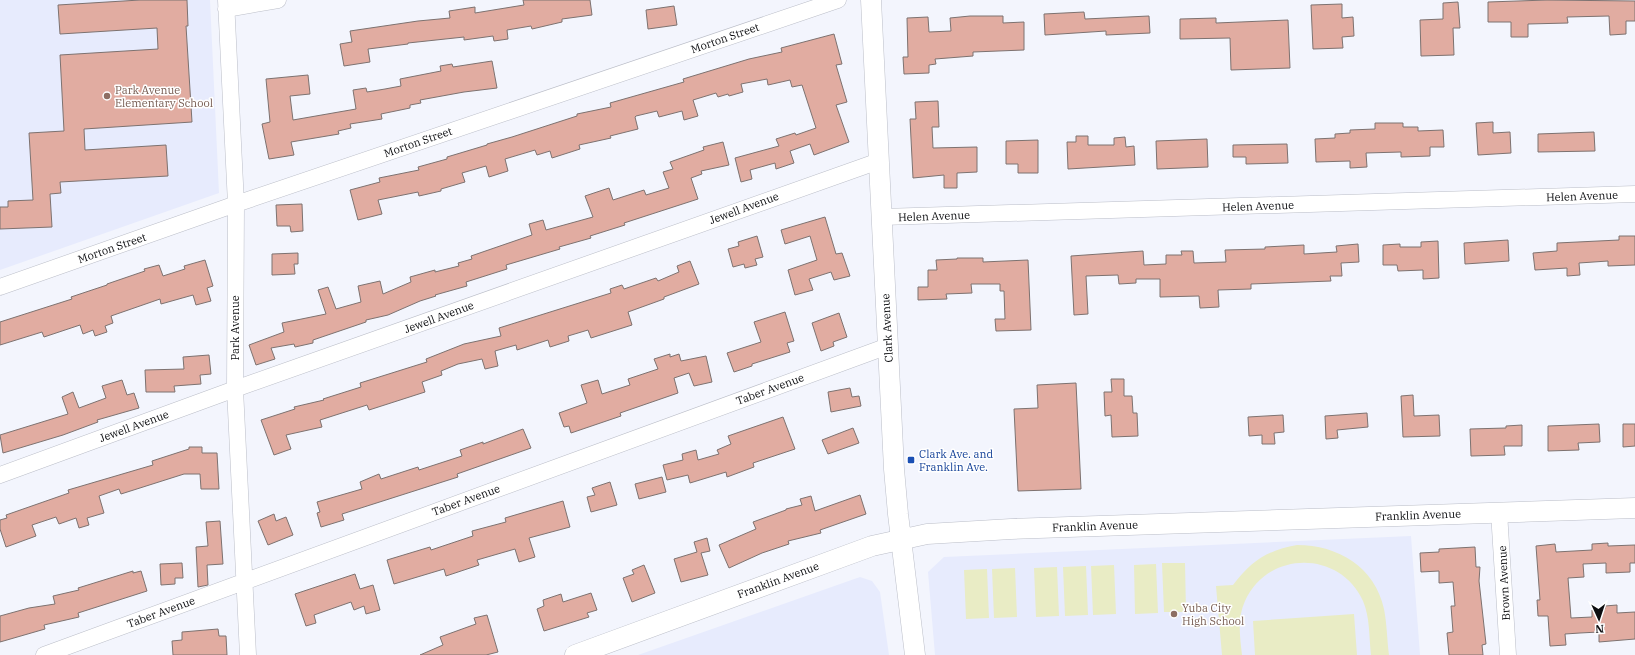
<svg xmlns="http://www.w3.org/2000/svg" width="1635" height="655" font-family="'IBM Plex Serif',serif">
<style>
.built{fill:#e7ebfd}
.green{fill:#e9ecc5}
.building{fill:#e1aca1;stroke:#7d7270}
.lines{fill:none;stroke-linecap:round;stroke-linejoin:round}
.minor-casing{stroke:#bbbec8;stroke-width:17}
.tertiary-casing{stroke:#bbbec8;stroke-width:21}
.minor{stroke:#fff;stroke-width:16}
.tertiary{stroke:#fff;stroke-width:20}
.education-dot{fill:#8d6e63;stroke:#fff;stroke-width:1.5}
.transit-dot{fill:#1a4fb4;stroke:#fff;stroke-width:1.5}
.labels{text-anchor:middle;stroke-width:3;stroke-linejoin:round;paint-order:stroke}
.street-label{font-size:11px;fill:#0c0d10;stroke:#fff}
.education-label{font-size:11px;fill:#785e54;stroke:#fff;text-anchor:start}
.transit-label{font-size:11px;fill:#164399;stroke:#fff;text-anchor:start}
</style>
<rect width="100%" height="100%" fill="#f3f5fd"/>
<path class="built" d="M0,0H210L219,193L0,270Z
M1411,536L1420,655H935L928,572L944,557Z
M860,577L872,581L880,592L889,655H638Z"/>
<path class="green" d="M1297,545C1338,545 1375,567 1384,609C1387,624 1387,640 1389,655H1371C1369,637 1370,617 1363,601C1340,550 1268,550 1245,601C1237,618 1240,637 1242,655H1222L1216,586L1233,585C1251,561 1268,550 1297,545Z
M1162,563H1185L1186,612H1164Z
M1156,564L1158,613L1135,614L1134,565Z
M1114,565L1116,614L1093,615L1091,566Z
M1086,566L1088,615L1065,616L1063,567Z
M1057,567L1059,616L1036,617L1034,568Z
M1015,568L1017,617L994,618L992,569Z
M987,569L989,618L966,619L964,570Z
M1354,614L1357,655H1255L1253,621Z"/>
<path class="building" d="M140,0H187L188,26H186L192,122L84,129L85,150L166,145L168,176L60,182L61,193L50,194L52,227L0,229V207H8V201L33,200L29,133L64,131L60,55L158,49L157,28L60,34L58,5Z
M523,0H590L592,15L562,19V22L532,29L531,26L507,30L508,39L494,41L493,36L464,40V37L408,43V44L368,49L370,62L344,66L340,44L352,42L350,31L418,21L450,18L449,11L475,7V13L524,5Z
M1547,0L1635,1V21H1626V34L1610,35L1609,16L1567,17L1568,23L1528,24V37H1511V22H1488V2Z
M1458,2L1460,28H1453L1454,55L1421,56L1420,20L1443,19V3Z
M1342,4V18L1353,17L1354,36L1342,37L1343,48L1313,49L1311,5Z
M674,6L677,25L648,29L646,10Z
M1084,12L1085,19L1149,16L1150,33L1106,35V31L1045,35L1044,14Z
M970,16H1003V23L1024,22V50L973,52V56L935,59L936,64L929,65V73L904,74L903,57H908L907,18L928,17L929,32L951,31L950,18Z
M1216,18V23L1288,20L1290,68L1231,70L1230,38L1180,39V19Z
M834,34L842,64L836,65L847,102L836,105L849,142L814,155L810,144L790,151L794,163L776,169L775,163L750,170L752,179L741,182L735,158L779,146L776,139L795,133L796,135L816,128L802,85L792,87L790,80L768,85L767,79L741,84L743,92L729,96L728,94L718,97L716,93L693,100L698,116L684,120L682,111L659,117L657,111L636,116L635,117L638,129L610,136L611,138L579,145L580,149L552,158L550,151L537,155L535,150L505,159L508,171L489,177L486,166L462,173L465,182L441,189V191L419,196L418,192L378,200L382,214L358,220L350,190L380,182L379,178L419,170L418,167L447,159V157L487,145V144L512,137L577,116V114L611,107L610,103L684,82L683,79L749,59L782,52L781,48Z
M492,61L497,88L464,92L420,100L421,103L410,105V108L381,114L382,119L350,124L351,128L338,131L339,134L291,142L294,155L269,159L262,124L270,122L266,79L308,75L310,94L290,96L293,120L356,109L353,90L366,88L367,92L385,89L401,86L400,79L441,71L440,66L452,64L453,67Z
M938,101L939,127H932L933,148L977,147V172L957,173V188H944V175L913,178L910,119H916L915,102Z
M1493,122V133L1510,132L1511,153L1478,155L1476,123Z
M1375,123H1403V127H1418V131L1443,130L1444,147H1430V156L1401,157V152L1366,153L1367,167L1350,168V161L1316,162L1315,139L1335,138V134L1350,133V130L1375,129Z
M1594,132L1595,151L1538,152V134Z
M1076,136H1088V145H1114V138L1125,137L1126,147L1134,146L1135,165L1068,169L1067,142H1076Z
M1207,139L1208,167L1157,169L1156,141Z
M1038,140V173H1018V164H1006V141Z
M723,142L729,165L701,171L702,174L691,178L698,199L624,223L625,225L590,236L591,238L559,247L560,249L506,265L507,269L466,282L467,286L435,295L436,296L420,301L388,315L366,320V322L313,340V343L295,347L294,344L271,348L275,359L256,365L249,345L284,332L282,323L326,314L318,290L328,287L336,309L361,302L358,286L380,281L383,294L411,282L410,277L435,270V272L459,266L458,263L472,259L471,256L532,235L529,224L543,220L546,230L593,217L585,196L609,188L613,200L644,190L646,195L669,188L663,172L673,169L670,162L704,150L703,147Z
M1287,144L1288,163L1246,164V157H1233V145Z
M302,204L303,231L291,232L290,226H277L276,205Z
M825,217L836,254L842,253L850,276L834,280L831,272L809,279L813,290L795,295L788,270L817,260L810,236L785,244L781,230Z
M757,236L763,257L755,259L757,265L745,268L744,264L733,267L728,249L739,246L738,242Z
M1619,236H1635V265L1608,266V261L1579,263L1580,275L1567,276V268L1535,270L1533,253L1557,251V243L1619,240Z
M1508,240L1509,261L1465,264L1464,243Z
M1438,241L1439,278L1423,279V270L1398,271L1397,265H1383V245L1400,244V247H1421V242Z
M1358,244L1359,262L1341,263L1342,276H1330L1331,281L1251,284V289L1218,290L1219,307L1200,308L1199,296L1160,297V279H1136V283L1119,284L1118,275L1086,276L1088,314L1074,315L1071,256L1143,251L1144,265L1166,264V255H1182L1181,251H1193L1194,263L1226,262L1225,250L1265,249V247L1304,245V254L1337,252L1336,246Z
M298,253V264H294L295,274L272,275V254Z
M957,258H983V262L1028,260L1031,330L996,331L995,319H1005L1004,291H1000V284H971L972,293L946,294L947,299L918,300V287H928V270H937L936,260L957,259Z
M205,260L213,286L207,288L211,301L196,305L193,295L161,304L160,299L111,316L113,323L105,326L107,332L95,336L93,330L83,334L80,325L44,337L42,332L0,345V322L72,299L71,297L107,285V284L145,271L144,269L159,265L163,276L185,269L184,266Z
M690,261L699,284L664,297V299L628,312L632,325L591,338L588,330L568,336L569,341L550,347L548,340L517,350L516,345L495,351L498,366L485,369L482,359L458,364L441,371L442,375L422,382L425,392L369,410L367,405L320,420L322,427L286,435L291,449L274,455L261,420L295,409L294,407L324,400L323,399L361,387L360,383L427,362L426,359L464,344L501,336L499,328L611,293L610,289L622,285L624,289L656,278L658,281L679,272L677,266Z
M785,312L794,341L787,343L790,352L752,364V366L734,372L727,353L761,342L754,322Z
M839,313L847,337L833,342L834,346L821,351L812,323Z
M670,354V357L679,354L681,361L706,356L712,382L694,386L689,373L674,378L678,393L620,413L621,416L571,433L569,426L564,427L559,413L587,403L581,385L598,380L602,394L630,385L628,379L658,369L654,359Z
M209,355L211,374L200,375L201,384L174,386L175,392H146L145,370L184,369L183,357Z
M1111,379H1124V396H1132L1133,413H1137L1138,436L1112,437L1111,415L1105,416L1104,392H1112Z
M122,380L127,395L134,393L139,408L97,420L98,422L63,435L3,453L0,435L68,414L62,397L73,392L79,408L106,398L102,386Z
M1076,383L1081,489L1018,491L1014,409L1038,408L1037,385Z
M850,388L852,397L859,396L861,406L831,412L828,392Z
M1413,395L1414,416L1439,415L1440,436L1403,437L1401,396Z
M1367,413L1368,427L1337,430L1338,438L1326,439L1325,416Z
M1283,415L1284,432L1274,433L1275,444H1262V435L1249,436L1248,417Z
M783,417L795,449L753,463L754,467L727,477L726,472L690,483L688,475L667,480L663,465L683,460L682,454L696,450L698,460L719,454L717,450L731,444L728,436Z
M1599,424L1600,442L1578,443L1579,450L1548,451V426Z
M1623,424H1635V446L1623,447Z
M1522,425V446H1504L1505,455L1471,456L1470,429L1506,428V426Z
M853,428L859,443L828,454L822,440Z
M523,429L531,448L457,474L458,477L342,514L344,520L321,527L317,513L320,512L317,502L362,489L360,482L379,474L381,479L418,467L419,470L462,456L460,450L483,442V444Z
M189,447H202V453H217L219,489H201L200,474H184L121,494L119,489L99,496L104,513L87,518L89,525L79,528L76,518L59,524L56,517L32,525L36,536L6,547L0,529V520L7,518L6,515L69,493L68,490L153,465L152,461L189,449Z
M662,477L666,492L639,499L635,484Z
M610,482L617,505L591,512L587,497L595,495L592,488Z
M860,495L866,514L820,530L821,533L788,541L789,544L762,553L729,568L719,545L756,529L753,522L786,510V509L802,505L800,499L811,496L815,511Z
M563,501L570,527L529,538L535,557L519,562L515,549L477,560L479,565L446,576L444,569L394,584L387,560L430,547L431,550L473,536L472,531L506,522L505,518Z
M274,514L276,521L286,517L293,535L268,545L258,521Z
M220,521L223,564L207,565L208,585L198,587L196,547L208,546L206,522Z
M707,538L710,551L701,553L708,575L681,582L674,559L697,552L694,542Z
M1608,543V546L1635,545V563H1630V572L1606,573V563L1583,564L1584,577L1568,578L1571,618L1592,617V610L1605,609V606L1617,605V613L1635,612V639L1599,642V632L1580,633L1565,634L1566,645L1550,646L1548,616H1538L1537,600H1540L1536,546L1555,544L1556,552L1592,550V544Z
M1475,547L1476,567H1480L1479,581L1486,644L1482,645L1483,655H1449L1447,633L1453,632L1451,606H1455L1453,582L1439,583V571L1421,572L1420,553L1439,552V549Z
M182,563L183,578H175V584L161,585L160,564Z
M644,565L655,593L632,602L623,578L634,574L632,570Z
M133,571V573L141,571L147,591L78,613L79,617L44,625L45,629L0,642V616L29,608L55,604L53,596L79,590L78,588Z
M355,574L360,589L373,585L380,610L366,614L364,606L354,610L351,602L314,615L316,623L306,626L295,594Z
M591,593L597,610L587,613L589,617L544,631L537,609L544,606L543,600L561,594L563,602Z
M487,615L498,652L486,655H420L443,645L440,637L476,624L474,618Z
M218,629L219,636H226L227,655H173L172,641L182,640V632Z"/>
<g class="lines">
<g class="minor-casing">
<path id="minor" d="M226,0L236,204L235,389L248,655
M226,9L278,0
M882,217L1635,194
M0,287L236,204L838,0
M0,475L235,389L879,161
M1499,512L1508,655
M44,655L888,346"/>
</g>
<g class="tertiary-casing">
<path id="tertiary" d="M871,0L894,469L898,514L915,655
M575,655L872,546L927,534L1011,529L1635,508"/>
</g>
<use href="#minor" class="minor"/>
<use href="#tertiary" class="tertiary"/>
</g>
<g class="education-dot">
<circle cx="107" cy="96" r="4"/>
<circle cx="1174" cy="614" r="4"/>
</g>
<rect class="transit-dot" x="907" y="456" width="8" height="8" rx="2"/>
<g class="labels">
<g class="street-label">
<text transform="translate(725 38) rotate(-19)" y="4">Morton Street</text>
<text transform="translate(418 142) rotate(-19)" y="4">Morton Street</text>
<text transform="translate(1582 196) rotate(-2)" y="4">Helen Avenue</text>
<text transform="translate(1258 206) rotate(-2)" y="4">Helen Avenue</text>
<text transform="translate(744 208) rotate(-20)" y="4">Jewell Avenue</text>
<text transform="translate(934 216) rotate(-2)" y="4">Helen Avenue</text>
<text transform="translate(112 248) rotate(-19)" y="4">Morton Street</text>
<text transform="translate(439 317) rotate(-20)" y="4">Jewell Avenue</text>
<text transform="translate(235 328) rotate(-90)" y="4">Park Avenue</text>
<text transform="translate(887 328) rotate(-93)" y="4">Clark Avenue</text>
<text transform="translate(770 389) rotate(-20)" y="4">Taber Avenue</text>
<text transform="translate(134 426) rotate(-20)" y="4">Jewell Avenue</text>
<text transform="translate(466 500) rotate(-20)" y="4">Taber Avenue</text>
<text transform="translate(1418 515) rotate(-2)" y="4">Franklin Avenue</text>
<text transform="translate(1095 526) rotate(-2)" y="4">Franklin Avenue</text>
<text transform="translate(778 580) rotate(-20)" y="4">Franklin Avenue</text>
<text transform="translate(1504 583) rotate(-93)" y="4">Brown Avenue</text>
<text transform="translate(161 612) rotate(-20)" y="4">Taber Avenue</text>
</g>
<g class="education-label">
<text x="115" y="94">Park Avenue<tspan x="115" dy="13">Elementary School</tspan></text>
<text x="1182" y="612">Yuba City<tspan x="1182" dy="13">High School</tspan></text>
</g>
<g class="transit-label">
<text x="919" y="458">Clark Ave. and<tspan x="919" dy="13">Franklin Ave.</tspan></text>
</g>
</g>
<g transform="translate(1599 619) rotate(177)" stroke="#ffffff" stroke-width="3" paint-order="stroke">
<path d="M0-3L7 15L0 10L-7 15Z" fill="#0c0d10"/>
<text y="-6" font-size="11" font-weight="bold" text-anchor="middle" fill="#0c0d10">N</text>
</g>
</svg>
